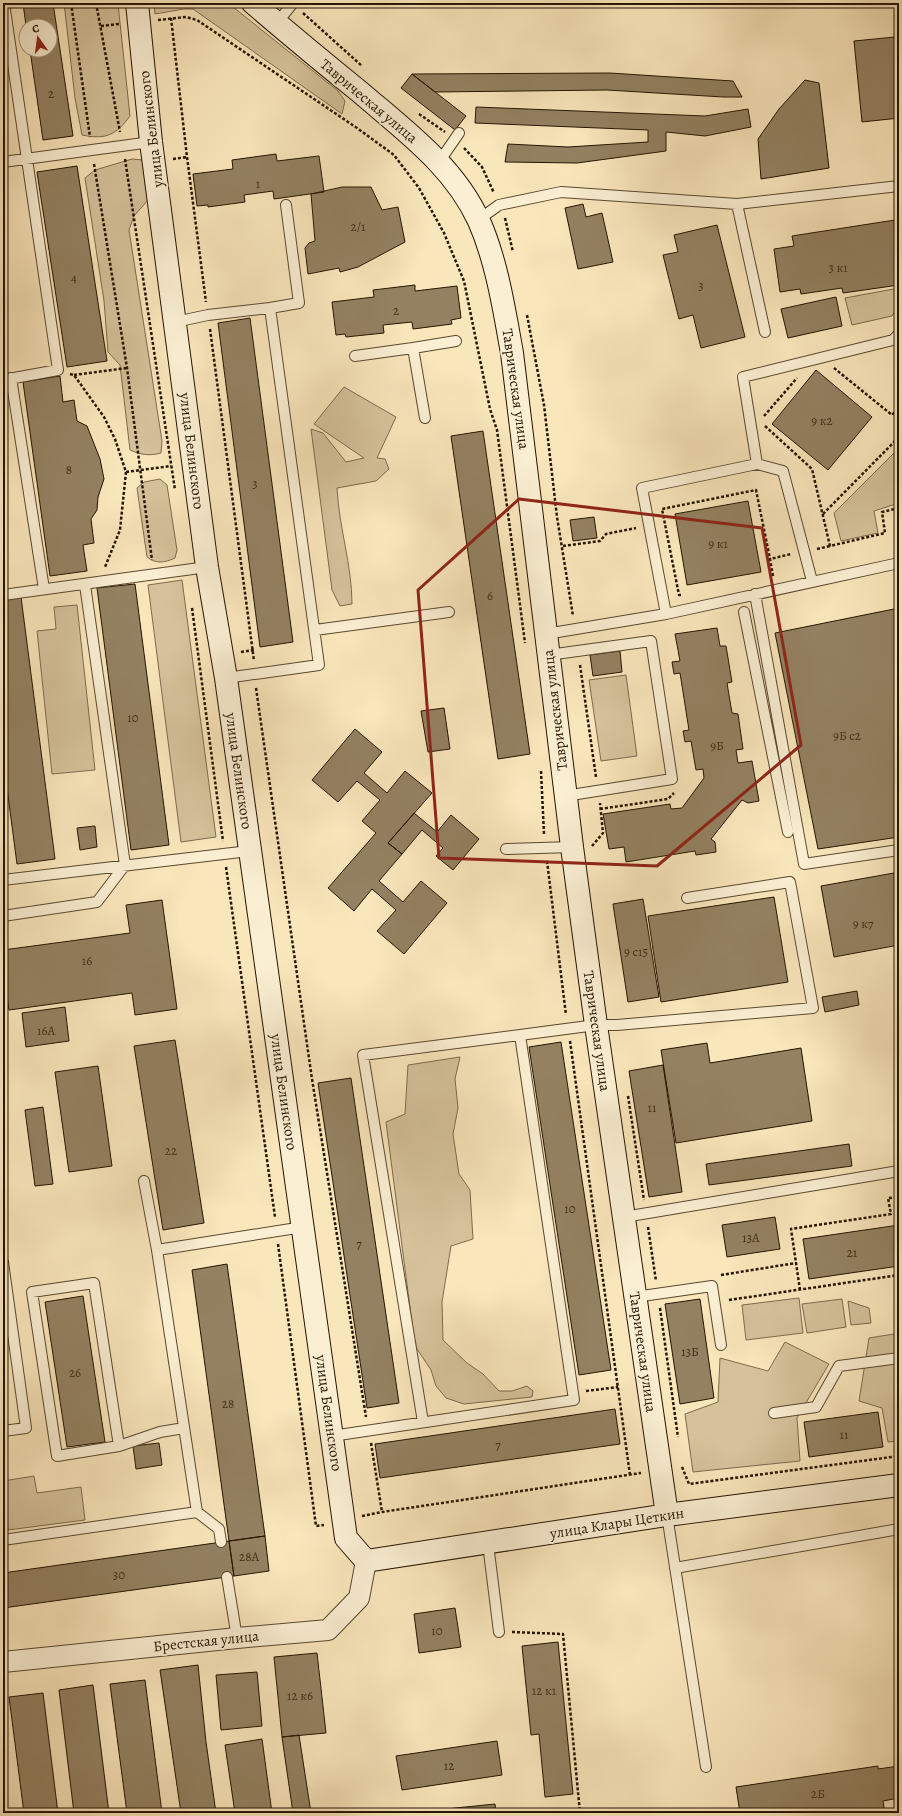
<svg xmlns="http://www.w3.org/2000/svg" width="902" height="1816" font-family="Alegreya,serif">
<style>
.green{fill:#d5c29b;stroke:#7c6b4e}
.building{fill:#938161;stroke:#241400}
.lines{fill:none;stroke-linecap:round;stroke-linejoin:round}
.lane-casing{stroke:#59482f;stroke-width:12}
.street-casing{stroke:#59482f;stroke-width:22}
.secondary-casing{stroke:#241400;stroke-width:24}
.path{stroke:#241400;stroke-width:2.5;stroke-dasharray:3 2;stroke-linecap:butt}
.lane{stroke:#fbefd3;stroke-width:10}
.street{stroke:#fbefd3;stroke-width:20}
.secondary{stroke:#fbefd3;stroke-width:22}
.marked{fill:none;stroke:#8f2418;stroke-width:3;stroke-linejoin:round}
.labels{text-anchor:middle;stroke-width:4;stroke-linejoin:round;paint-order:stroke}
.number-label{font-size:13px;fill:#402f18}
.street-label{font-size:15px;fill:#241400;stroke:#fbefd3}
</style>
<rect width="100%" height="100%" fill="#f9e6bb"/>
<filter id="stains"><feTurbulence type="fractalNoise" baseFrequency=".005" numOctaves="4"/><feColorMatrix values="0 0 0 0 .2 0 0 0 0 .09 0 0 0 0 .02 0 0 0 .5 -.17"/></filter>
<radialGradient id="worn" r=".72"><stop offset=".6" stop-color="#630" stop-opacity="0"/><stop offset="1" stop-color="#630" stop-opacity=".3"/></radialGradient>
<path class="green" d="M64,3L118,4L130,116C116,135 106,140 82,135L75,98Z
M154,3H228L338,91L345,101L342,114L193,9H184L155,14Z
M132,159L143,160C143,174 147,187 148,200L134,216L129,230L162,441L161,453C150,456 141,455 130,450L120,365L108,352L104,301L85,178L95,170Z
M899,288V305L892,316L852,325L845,298Z
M344,387L396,417L377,458L385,459L389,469L376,481L337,488C339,528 352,565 352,604L340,606L332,590L311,429L323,433L346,462L364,458L314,424Z
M899,448V503L874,511L878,533L841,541L834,513Z
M160,479L167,485L177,550L175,558C164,563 156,564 147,557L137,488L144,482Z
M182,580L216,837L181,842L148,585Z
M77,605L95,770L52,774L37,631L56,629L54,607Z
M626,675L637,756L601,761L589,680Z
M460,1057L455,1079L458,1108L453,1134L459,1174L470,1190L473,1239L451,1246L442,1302L443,1340L467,1363L483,1374L499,1391H512L527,1386L533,1391L532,1397L464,1404L446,1398L436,1386L431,1370L415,1346L386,1122L405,1114L408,1065Z
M799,1298L803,1333L746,1340L742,1305Z
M842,1299L846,1327L807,1333L802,1304Z
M848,1301L869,1308L871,1323L851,1325Z
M894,1334L899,1366V1441L888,1442L882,1408L859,1401L869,1338Z
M785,1342L829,1364L797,1418L800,1461L693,1472L685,1414L718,1402L720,1358L768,1371Z
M34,1476L37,1493L81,1487L85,1520L8,1530L3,1481Z"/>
<path class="building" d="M23,3H53L73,136L43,140L30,50H50V26H26Z
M895,37L899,79V118L862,122L854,41Z
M610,73L733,81L742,97H723L607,90L435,92L412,74Z
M412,74L466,116L455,130L401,88Z
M805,80L819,83L829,168L761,179L758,139L779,109Z
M476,107L705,116L748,109L751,127L705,136L666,132V151L577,163L505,162L508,144L568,147L648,142V130L475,123Z
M276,154L277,161L319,156L324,192L274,199L273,191L244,195L245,202L208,207V205L197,206L193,174L233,169L232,160Z
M77,166L107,361L67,367L37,172Z
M342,187H371L382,210L398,207L405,242L358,267L340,272L339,268L308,274L305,248L309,243L315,241L311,194Z
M583,204L586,217L602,213L613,262L578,269L565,208Z
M895,220L897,231L899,230V285L843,293L842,288L801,294L800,289L780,292L774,249L794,246L792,236Z
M717,225L745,337L701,348L693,315L679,319L663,255L678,252L674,235Z
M415,285V291L457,286L461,318L451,320L452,324L413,329L412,322L383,325L384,333L346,337L345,334L336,335L332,302L374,297L373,290Z
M836,297L842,326L788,338L781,309Z
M250,318L293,642L260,647L218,323Z
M816,370L872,417L828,470L772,424Z
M60,376L63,402L74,400L77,421L87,426L100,459L104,479L98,497L97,510L91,519L94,543L83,545L87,571L50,576L23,382Z
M483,431L530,754L498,759L451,436Z
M748,501L761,572L687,585L675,514Z
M594,517L597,538L573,541L570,520Z
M135,584L169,845L131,850L97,588Z
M21,597L55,859L17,864L3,758V599Z
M899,608V837L818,849L775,633Z
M717,628L720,646H726L732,682L727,683L732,713L738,714L743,749L736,750L738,763L752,761L759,801L748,803L742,800L711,839L715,842L716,852L696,855L695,851L626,862L624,847L609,849L603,814L670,804L671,809L682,808L704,778L703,769L696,770L691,741L685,742L683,731L689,730L680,673L674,674L672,662L680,661L675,634Z
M620,651L622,672L593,676L590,655Z
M444,708L450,749L428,752L421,711Z
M355,729L382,752L364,773L387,793L405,771L432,793L388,843L402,854L379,881L403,902L421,881L447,903L404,954L377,931L396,910L372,889L354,911L328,888L376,833L362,821L380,800L357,781L338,802L312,780Z
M414,813L437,832L451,815L479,839L453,870L436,856L443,848L422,830L402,854L388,843Z
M95,826L97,847L80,850L77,828Z
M894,873L899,902V945L834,957L821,886Z
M774,897L788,982L661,1002L648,916Z
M643,899L659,997L628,1002L613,904Z
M162,900L177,1009L135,1015L132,993L9,1010L3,969V950L130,933L126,905Z
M857,991L859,1005L825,1012L822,997Z
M65,1007L69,1041L26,1047L22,1013Z
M175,1040L204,1223L163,1230L134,1046Z
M561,1042L611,1370L579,1375L529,1047Z
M707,1043L710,1063L801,1048L812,1121L676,1143L661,1050Z
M663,1065L682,1192L649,1197L629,1071Z
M98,1066L112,1166L69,1172L55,1072Z
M351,1078L399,1403L367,1408L318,1083Z
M43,1107L53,1184L35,1186L25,1110Z
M849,1144L852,1166L709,1185L706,1164Z
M775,1217L780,1249L727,1257L722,1225Z
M899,1225V1266L809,1279L803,1239Z
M227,1264L265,1536L229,1541L192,1270Z
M83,1296L105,1442L67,1447L45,1302Z
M700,1299L714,1398L680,1404L665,1304Z
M615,1409L620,1444L380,1478L375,1444Z
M878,1412L883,1447L809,1457L804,1422Z
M159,1443L162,1465L136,1469L133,1446Z
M265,1536L269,1571L234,1576L229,1541Z
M229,1541L234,1576L3,1608V1573Z
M455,1608L461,1647L419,1653L414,1614Z
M558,1642L573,1794L545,1797L539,1734L531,1735L522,1646Z
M317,1653L326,1733L282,1737L274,1657Z
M198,1665L206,1742L216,1813H181L160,1670Z
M257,1672L262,1726L221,1730L216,1675Z
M145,1680L162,1813H127L110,1684Z
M93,1685L109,1813H74L59,1690Z
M43,1693L58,1813H24L9,1697Z
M299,1735L311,1813H293L282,1737Z
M262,1739L272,1813H235L225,1745Z
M497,1741L502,1775L402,1790L396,1756Z
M878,1766V1769L899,1766V1798L883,1801L885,1813H740L736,1787Z
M3,1789L7,1813H3Z
M495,1804L496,1813H406Z"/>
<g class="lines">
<g class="lane-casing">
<path id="lane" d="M277,23L293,3
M3,162L151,142
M439,162L459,133
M737,204L765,332
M478,220L499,205L561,192L737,204L899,186
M270,308L299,303L286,205
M175,322L208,315L270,308L319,665L226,678
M413,348L456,341
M355,356L413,348L425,418
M11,378L44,589
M3,380L58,370L4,3
M757,464L783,471L812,581
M755,594L804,864L899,850
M3,595L207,567
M744,612L788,832
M666,614L899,563
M315,630L449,612
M546,634L666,614L642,488L757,464L743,377L893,340L899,334
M548,655L651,641L672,779L565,796
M506,849L572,847
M3,880L249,851
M3,916L97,902L125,865L85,585
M144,1181L157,1250
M624,1217L899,1171
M3,1262L26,1428L3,1431
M635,1297L712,1286L721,1345
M774,1413L816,1407L839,1366L899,1358
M423,1422L363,1055L520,1035
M332,1436L574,1400L520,1035L596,1025H617L813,1008L790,882L687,898
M119,1446L94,1283L32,1292L57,1456L119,1446L160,1432L184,1428
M197,1512L219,1529L221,1542
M667,1515L706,1767
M3,1540L197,1512L157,1250L303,1227
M488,1544L499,1632
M675,1568L899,1529
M227,1577L237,1638"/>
</g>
<g class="street-casing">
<path id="street" d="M3,1662L237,1638L328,1630L359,1598L366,1561"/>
</g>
<g class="secondary-casing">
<path id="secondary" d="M137,3L151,142L207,567L226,678L346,1538L366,1561L667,1515L899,1485
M253,3C288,33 324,63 360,92C404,130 454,166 479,221C497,262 504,309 512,353L572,847L596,1025L667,1515"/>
</g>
<path class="path" d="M71,3L90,137
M96,3L120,132
M303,13L362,66
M171,18L187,157L206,302
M158,20L186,17L197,20L357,128L394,155L419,188L444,233L464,281L490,409L497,430L525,643
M101,26L119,24
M419,114L445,132
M464,148L482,167L494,193
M125,159L175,490
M173,159L187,157
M94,164L127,368L152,560
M505,218L513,252
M527,315L544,405L557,517L573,616
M210,329L254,661
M834,368L892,415L899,407
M70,374L74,375L104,417L115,439L126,472L120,530L105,567
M74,375L127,368
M764,416L797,378
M765,426L812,469L830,546L885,533L882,512L899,508
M126,472L171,466
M823,514L899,437
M563,546L600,541L606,534L636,528
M817,549L830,546
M773,576L770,559L791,554
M681,595H679L662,509L756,490L770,559
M192,608L223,841
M241,652L254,650
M580,665L596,777
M256,688L312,1079L366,1417
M541,771L544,834
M600,809L668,799L674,793
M592,846L603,833L600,803
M547,861L566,1015
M226,867L275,1217
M570,1041L630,1475
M628,1096L644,1200
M648,1227L656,1281
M278,1244L316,1526L324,1525
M721,1275L796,1263
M800,1290L791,1229L891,1214L888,1198L899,1197
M729,1300L899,1275
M660,1308L678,1437
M586,1391L618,1387
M371,1443L382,1512
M682,1467L689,1484L899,1456
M362,1516L382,1512L641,1473
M512,1632L563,1634L580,1813"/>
<use href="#lane" class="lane"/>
<use href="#street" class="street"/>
<use href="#secondary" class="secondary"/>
</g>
<path class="marked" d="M519,499L762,528L801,745L657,866L439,858L418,590Z"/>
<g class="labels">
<g class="number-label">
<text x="51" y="98">2</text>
<text x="258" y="188">1</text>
<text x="358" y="231">2/1</text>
<text x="838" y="272">3 к1</text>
<text x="74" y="282">4</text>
<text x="701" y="290">3</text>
<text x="396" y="315">2</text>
<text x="822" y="425">9 к2</text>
<text x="69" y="474">8</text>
<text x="255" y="488">3</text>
<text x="718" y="548">9 к1</text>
<text x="490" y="600">6</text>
<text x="133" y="722">10</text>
<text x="847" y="740">9Б с2</text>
<text x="717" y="750">9Б</text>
<text x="863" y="928">9 к7</text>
<text x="636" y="956">9 с15</text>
<text x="87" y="965">16</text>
<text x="46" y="1035">16А</text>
<text x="652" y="1112">11</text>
<text x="171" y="1155">22</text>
<text x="570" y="1213">10</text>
<text x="751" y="1242">13А</text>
<text x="359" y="1248">7</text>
<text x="852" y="1257">21</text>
<text x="690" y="1356">13Б</text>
<text x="75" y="1377">26</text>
<text x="228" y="1408">28</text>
<text x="844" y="1439">11</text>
<text x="498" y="1449">7</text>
<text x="249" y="1561">28А</text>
<text x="119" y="1579">30</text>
<text x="437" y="1635">10</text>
<text x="544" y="1695">12 к1</text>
<text x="300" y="1700">12 к6</text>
<text x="449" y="1770">12</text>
<text x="818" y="1798">2Б</text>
</g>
<g class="street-label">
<text transform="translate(369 101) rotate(40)" y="5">Таврическая улица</text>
<text transform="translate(151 129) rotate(-97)" y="5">улица Белинского</text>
<text transform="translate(516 389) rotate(82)" y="5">Таврическая улица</text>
<text transform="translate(192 451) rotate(83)" y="5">улица Белинского</text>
<text transform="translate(555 710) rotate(-97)" y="5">Таврическая улица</text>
<text transform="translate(239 771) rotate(82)" y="5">улица Белинского</text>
<text transform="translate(597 1031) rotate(82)" y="5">Таврическая улица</text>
<text transform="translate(284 1092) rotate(82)" y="5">улица Белинского</text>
<text transform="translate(643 1352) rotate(82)" y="5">Таврическая улица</text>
<text transform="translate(329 1413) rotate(82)" y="5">улица Белинского</text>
<text transform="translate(617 1523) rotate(-9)" y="5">улица Клары Цеткин</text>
<text transform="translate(206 1641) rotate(-6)" y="5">Брестская улица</text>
</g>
</g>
<rect width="902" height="1816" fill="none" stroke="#f9e6bb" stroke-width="16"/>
<rect x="4" y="4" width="894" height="1808" fill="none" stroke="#241400" stroke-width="2"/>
<rect x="8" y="8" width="886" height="1800" fill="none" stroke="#241400"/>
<g transform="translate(38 38) rotate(346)"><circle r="19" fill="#fbefd3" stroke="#a5977f"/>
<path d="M0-3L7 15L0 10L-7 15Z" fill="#8f2418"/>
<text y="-6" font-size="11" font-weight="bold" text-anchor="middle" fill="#241400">С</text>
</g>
<rect width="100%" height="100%" filter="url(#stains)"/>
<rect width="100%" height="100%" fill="url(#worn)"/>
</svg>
